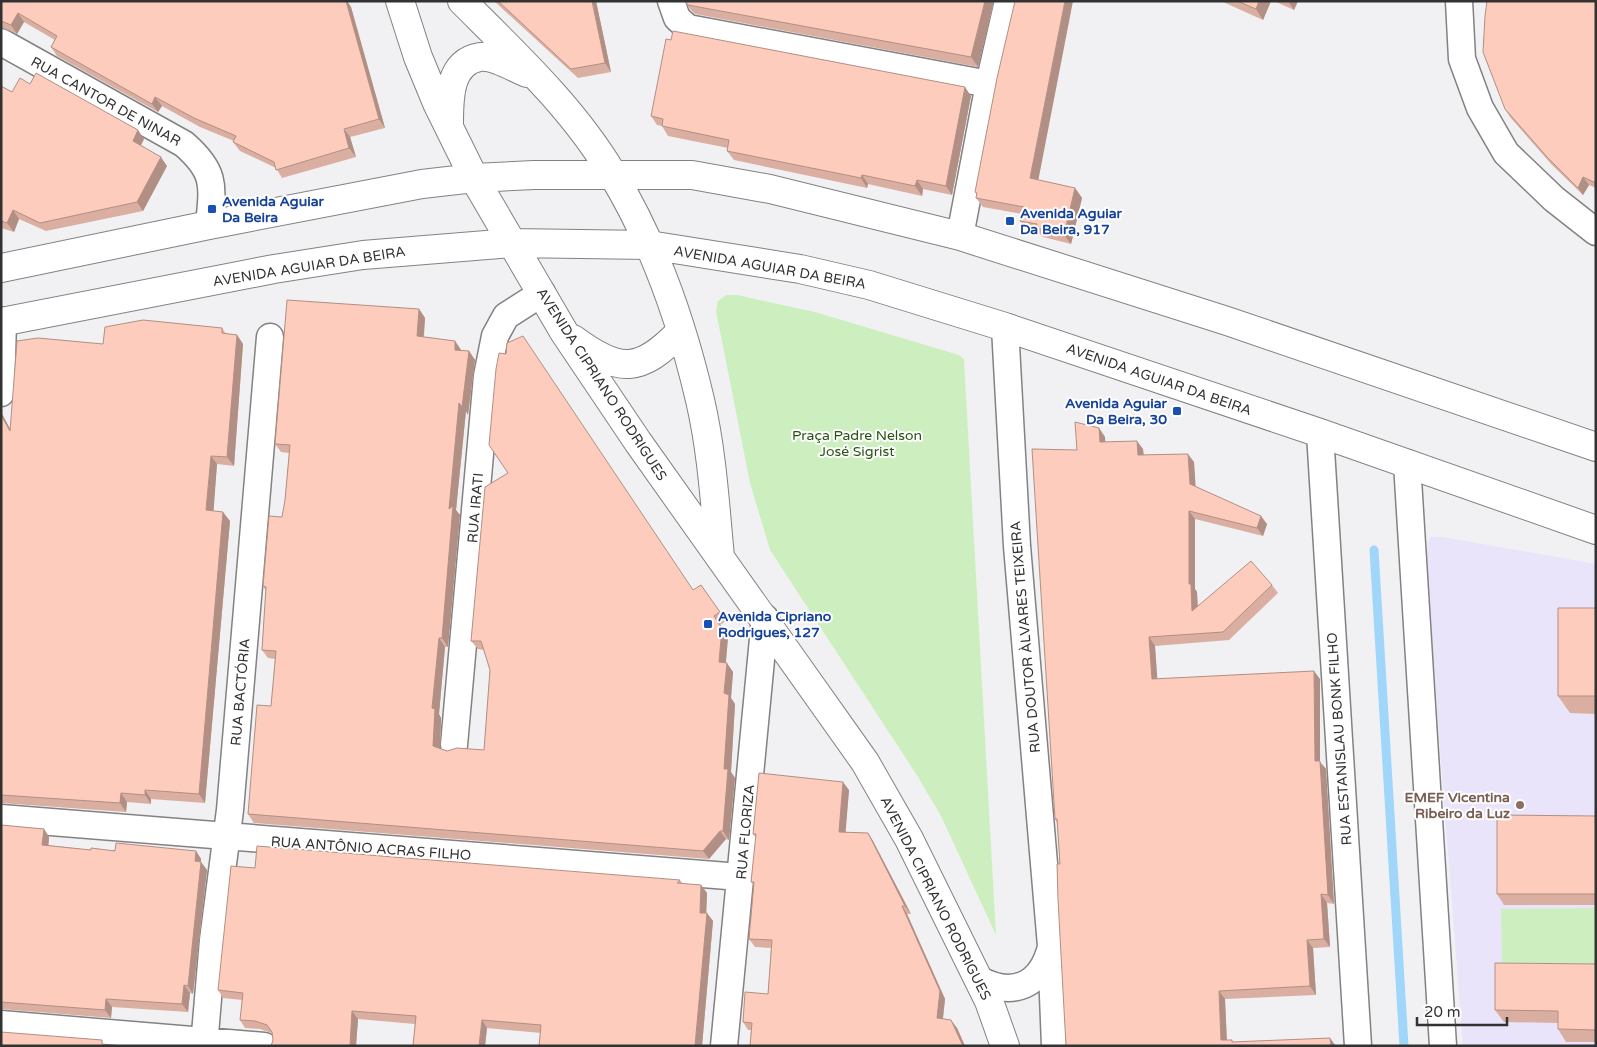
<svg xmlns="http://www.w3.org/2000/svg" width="1597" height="1047" font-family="'Varela Round',sans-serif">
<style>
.education{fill:#e9e4fa}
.green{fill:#cdefc0}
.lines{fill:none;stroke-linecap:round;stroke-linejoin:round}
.stream{stroke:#9fd6f9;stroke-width:9}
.street-casing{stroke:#828283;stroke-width:29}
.secondary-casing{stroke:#828283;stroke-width:30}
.street{stroke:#fff;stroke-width:26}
.secondary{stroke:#fff;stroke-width:28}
.wall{fill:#daafa2}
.shaded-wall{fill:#b18f84}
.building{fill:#fdccbc;stroke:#b18f84}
.transit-dot{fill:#1a4fb4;stroke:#fff;stroke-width:2}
.education-dot{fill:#8d6e63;stroke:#fff;stroke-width:2}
.labels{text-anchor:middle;stroke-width:4;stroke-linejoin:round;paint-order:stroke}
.street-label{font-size:14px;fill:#323233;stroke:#fff}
.transit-label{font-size:14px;font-weight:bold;fill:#164399;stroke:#fff;text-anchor:start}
.park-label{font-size:14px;fill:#275211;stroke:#fff}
.education-label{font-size:14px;font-weight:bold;fill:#785e54;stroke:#fff;text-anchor:end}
</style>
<rect width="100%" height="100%" fill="#f1f1f3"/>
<path class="education" d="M1430,537H1443L1596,564V1046H1463L1425,555Z"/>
<path class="green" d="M726,295H737L815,312L959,355L964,359L996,935L941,816L918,777L770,550L750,483L716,311L718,301Z
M1596,908V969L1502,970L1501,909Z"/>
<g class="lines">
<path class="stream" d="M1374,550L1404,1046"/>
<g class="street-casing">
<path id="street" d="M671,1L677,18L688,28L989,84
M1459,1L1462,59L1480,108L1506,153L1554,199L1596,232
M1,42L184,144C216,172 213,185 209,225
M960,236L989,84L1008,1
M1005,327L1017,546L1051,946L1055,1046
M1,393L3,321
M1320,433L1358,1046
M1407,463L1443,1046
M454,745L487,376L495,336L506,316L542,293
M1,818L740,877
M978,979C1013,998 1041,986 1051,947
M1,1024L264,1046
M204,1046L213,940L230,810L270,337
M724,1046L765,618"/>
</g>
<g class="secondary-casing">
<path id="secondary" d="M400,1L418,57L437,103L474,178L564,332L638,442L865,762L909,839L989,1001L1005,1046
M462,1C516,55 574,109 613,175C654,243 682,323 700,400C712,451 715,505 720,557
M449,125C449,101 448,62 480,57C494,55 514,68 527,73
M1,268L209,225L422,184L474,178L534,175H692L770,189L960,236L1227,321L1596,447
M1,322L274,269L363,255L512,243L649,245L800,269L869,285L1005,327L1320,433L1596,530
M573,339C620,374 640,373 680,332"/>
</g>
<use href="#street" class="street"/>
<use href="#secondary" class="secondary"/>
</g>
<path class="wall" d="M1,1H347L351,7L385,128L350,137L356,157L282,178L276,168L240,151L233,142L234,141L200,127L162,106L158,112L57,56L51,47L55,40L24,22L17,34L1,27Z
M494,1H596L611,72L578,78Z
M684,1H994L978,67L695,14L690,9Z
M1221,1H1271L1263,20Z
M1274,1H1298L1294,10Z
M1596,1V188L1589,185L1583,195L1552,165L1510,117L1505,109Z
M30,84L144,139L141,145L167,166L143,211L46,231L19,219L14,232L1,228V86L12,92Z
M971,96L952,195L923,189L922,196L868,184L867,188L734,160L727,151L728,148L668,136L662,126L657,125L651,116Z
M1038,180L1075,188L1082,198L1071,244L1043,237L1039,233L1027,230L1020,221L1022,214L983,207L976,198L977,195L975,192Z
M419,309L425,318L424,337L455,341L461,350L469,351L475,360L468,415L466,411L456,510L460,515L448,647H445L439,714L441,718L440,748L447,751L484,750L490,670L484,650L478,649L471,641L694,590L701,585L726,621L720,625L728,637L726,663L733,672L731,698L735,704L731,772L735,778L729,840L726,839L709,859L254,823L248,814L271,706L275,659L268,658L262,650L266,591L263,586L282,517L285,500L289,453L281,452L275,444Z
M222,328L226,334L237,335L243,344L234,466L217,464L213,511L230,521L205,803L151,799V804L127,802L126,812L1,803V412L10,429L103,344Z
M1099,428L1105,437V442L1143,449L1144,455L1194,462L1195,486L1267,524L1263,536L1195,519V589L1197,592L1198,606L1272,585L1278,593L1229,640L1155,646L1157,679H1320V762L1326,769L1334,904L1327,903L1330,947L1313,948L1316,995L1225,999L1227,1040L1233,1042L1336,1046H1066L1060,864L1057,823L1055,819L1077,450Z
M1596,608V714L1570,713L1558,696Z
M849,790L845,832L868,833L873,841L911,914H907L945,999L943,1019L957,1028L965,1046H750L751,1030H748L743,1022L768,994L771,948L755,947L749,939L754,885L751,882L756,838L753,834Z
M1596,816V905H1504L1497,894Z
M1,825L44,829L49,837L48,845L91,850L196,851L201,859V862L207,870L193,994L190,993L188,1012L112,1007L111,1018L1,1009Z
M255,868L680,880L683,884L701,885L707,893L706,913L713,921L702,1046H539L541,1033L487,1028L485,1046H413L415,1024L358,1019L356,1046H271L273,1040L272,1033L260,1029L245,1028L240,1020L242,1000L223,998L218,990Z
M1596,964V1042H1566L1558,1029V1023L1504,1022L1495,1010Z"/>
<path class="shaded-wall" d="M346,1H347L351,7L385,128L379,119Z
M592,1H596L611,72L605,63Z
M985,1H994L978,67L971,57Z
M1065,1H1073L1037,187L1030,178Z
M1259,1H1271L1263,20L1256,9Z
M1288,1H1298L1294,10Z
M18,13L24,22L17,34L11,25Z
M965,87L971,96L952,195L946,186Z
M155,97L162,106L158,112L152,104Z
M344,129L350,137L356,157L349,148Z
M138,130L144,139L139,149L133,141Z
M161,157L167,166L143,211L137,202Z
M862,175L868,184L867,188L861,178Z
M1583,177L1589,185L1583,195L1578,188Z
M917,180L923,189L922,196L915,186Z
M1075,188L1082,198L1071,244L1064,235Z
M13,210L19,219L14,232L7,223Z
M419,309L425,318L423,344L417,336Z
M237,335L243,344L234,466L227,457Z
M455,341L461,350V359L455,350Z
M469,351L475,360L468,415L466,411L456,510L460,515L448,647L442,638L449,509L459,403Z
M1,412L16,440L10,431L1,415Z
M1099,428L1105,437L1106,451L1100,442Z
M1137,441L1143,449L1144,464L1138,455Z
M1188,454L1194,462L1196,492L1190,484Z
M211,456L217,464L213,519L206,510Z
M1189,511L1195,519V589L1197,592L1198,619L1192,611L1189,584Z
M223,512L230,521L205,803L199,794Z
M1261,516L1267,524L1263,536L1257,528Z
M722,628L728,637L725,671L719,662Z
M1149,637L1155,646L1158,688L1152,679Z
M439,638L445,647L439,714L441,718L440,755L433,746L432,708Z
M727,663L733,672L731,698L735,704L731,772L735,778L729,840L723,831L724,693Z
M1314,671L1320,679V762L1326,769L1334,904L1328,895L1315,761Z
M843,782L849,790L845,840L839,832Z
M145,790L151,799V804L145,795Z
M121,793L127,802L126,812L120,803Z
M44,829L49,837L48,853L42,845Z
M720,831L726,839L709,859L703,851Z
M868,833L873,841L911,914L905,906Z
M196,851L201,859L200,869L195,861Z
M201,862L207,870L193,994L188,986Z
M701,885L707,893L706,921L700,913Z
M1321,894L1327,903L1330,947L1324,939Z
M902,906L907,914L945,999L942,1026L937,1018Z
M707,913L713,921L702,1046H695Z
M1307,940L1313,948L1316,995L1310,986Z
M184,985L190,993L188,1012L182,1004Z
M1219,991L1225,999L1227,1046L1221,1040Z
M106,999L112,1007L111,1018L105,1010Z
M352,1011L358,1019L356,1046H350Z
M482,1020L487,1028L485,1046H479Z
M951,1020L957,1028L965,1046H963Z
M1330,1038L1336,1046H1331Z"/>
<path class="building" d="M1,1H346L379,119L344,129L349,148L276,170L274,162L233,142L236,136L194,118L155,97L152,104L51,47L57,36L18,13L11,25L1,21Z
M498,1H592L605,63L571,69Z
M685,1H985L971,57L688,5Z
M1015,1H1065L1030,178L1075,188L1064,235L1036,228L1037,224L1020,221L1024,207L976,198L977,193L975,192L997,78Z
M1237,1H1259L1256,9Z
M1487,1H1596V183L1583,177L1578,188L1547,157L1505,109L1483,52L1485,16Z
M673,31L965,87L946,186L917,180L915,186L862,175L861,178L727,151L729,140L662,126L663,119L651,116L666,39L671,40Z
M36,73L138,130L133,141L161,157L137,202L40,223L13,210L7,223L1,221V86L12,92L20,78L30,84Z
M287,300L419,309L417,336L455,341V350L469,351L462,407L459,403L449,509L453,506L442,638H439L432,708L435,709L433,746L447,751L457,748L484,750L490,670L481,641H471L485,487L508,473L489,445L496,369L499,353L506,354L507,343L523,336L693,590L701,585L720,612L714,616L722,628L719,662L727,663L724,693L729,695L724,769H728L723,831H720L703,851L248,814L257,705L271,706L276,651L262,650L266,587L263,586L269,516L282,517L285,500L290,445L275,444Z
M143,320L222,328V333L237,335L227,457L211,456L206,510L223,512L199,794L145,790V795L121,793L120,803L1,795V415L10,431L17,341L38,338L103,344L105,327Z
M1075,422L1099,428L1100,442L1137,441L1138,455L1188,454L1190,484L1261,516L1257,528L1189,511V584H1191L1192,611L1251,561L1272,585L1223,632L1149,637L1152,679L1314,671L1315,761H1320L1328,895L1321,894L1324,939L1307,940L1310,986L1219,991L1221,1040H1232V1042L1330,1038L1331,1046H1066L1058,899L1057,864H1060L1057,819H1055L1032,449L1077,450Z
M1558,608H1596V696H1558Z
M759,773L843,782L839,832L868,833L905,906H902L940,991L937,1018L951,1020L963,1046H750L752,1023L743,1022L745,992L768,994L772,940L749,939L754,882H751L756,834H753Z
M1497,815L1596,816V894H1497Z
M1,825L44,829L42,845L91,850V848L115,851L116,843L196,851L195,861L201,862L188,986L184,985L182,1004L106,999L105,1010L1,1002Z
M257,846L680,880L677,883L701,885L700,913H707L695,1046H539L541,1025L482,1020L479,1046H413L416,1016L352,1011L350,1046H271L273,1040L272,1032L267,1025L255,1021L240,1020L243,993L218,990L231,866L255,868Z
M1495,963L1596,964V1030L1558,1029V1011L1495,1010Z
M1,1032L102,1040V1044L124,1046H1Z"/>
<g class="transit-dot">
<rect x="207" y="204" width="10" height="10" rx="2.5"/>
<rect x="1005" y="216" width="10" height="10" rx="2.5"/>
<rect x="1172" y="406" width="10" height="10" rx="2.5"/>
<rect x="703" y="619" width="10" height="10" rx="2.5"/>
</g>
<circle class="education-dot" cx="1520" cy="805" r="5"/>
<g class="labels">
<g class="street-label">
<text transform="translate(106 101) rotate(29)" y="5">RUA CANTOR DE NINAR</text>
<text transform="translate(309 266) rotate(-9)" y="5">AVENIDA AGUIAR DA BEIRA</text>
<text transform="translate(770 267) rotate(10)" y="5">AVENIDA AGUIAR DA BEIRA</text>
<text transform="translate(1159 379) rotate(19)" y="5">AVENIDA AGUIAR DA BEIRA</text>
<text transform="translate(602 384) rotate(57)" y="5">AVENIDA CIPRIANO RODRIGUES</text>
<text transform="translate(475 508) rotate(-85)" y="5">RUA IRATI</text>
<text transform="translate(1025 637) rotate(-95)" y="5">RUA DOUTOR ÀLVARES TEIXEIRA</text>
<text transform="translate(240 692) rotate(-85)" y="5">RUA BACTÓRIA</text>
<text transform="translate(1339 739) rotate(-94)" y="5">RUA ESTANISLAU BONK FILHO</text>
<text transform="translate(745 832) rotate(-85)" y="5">RUA FLORIZA</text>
<text transform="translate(371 848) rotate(4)" y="5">RUA ANTÔNIO ACRAS FILHO</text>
<text transform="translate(936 898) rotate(63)" y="5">AVENIDA CIPRIANO RODRIGUES</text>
</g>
<g class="transit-label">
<text x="222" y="206">Avenida Aguiar<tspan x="222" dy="16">Da Beira</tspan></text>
<text x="1020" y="218">Avenida Aguiar<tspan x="1020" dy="16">Da Beira, 917</tspan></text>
<text x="1167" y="408" text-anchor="end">Avenida Aguiar<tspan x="1167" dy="16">Da Beira, 30</tspan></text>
<text x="718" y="621">Avenida Cipriano<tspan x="718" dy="16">Rodrigues, 127</tspan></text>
</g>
<g class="park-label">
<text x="857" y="440">Praça Padre Nelson<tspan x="857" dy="16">José Sigrist</tspan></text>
</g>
<g class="education-label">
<text x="1510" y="802">EMEF Vicentina<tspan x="1510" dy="16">Ribeiro da Luz</tspan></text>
</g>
</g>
<rect width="1597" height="1047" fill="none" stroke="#323233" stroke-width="5"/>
<path d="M1417 1017v8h90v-8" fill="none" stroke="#323233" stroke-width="2.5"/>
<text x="1424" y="1017" font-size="15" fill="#323233" stroke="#ffffff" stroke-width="4" paint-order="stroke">20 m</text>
</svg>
